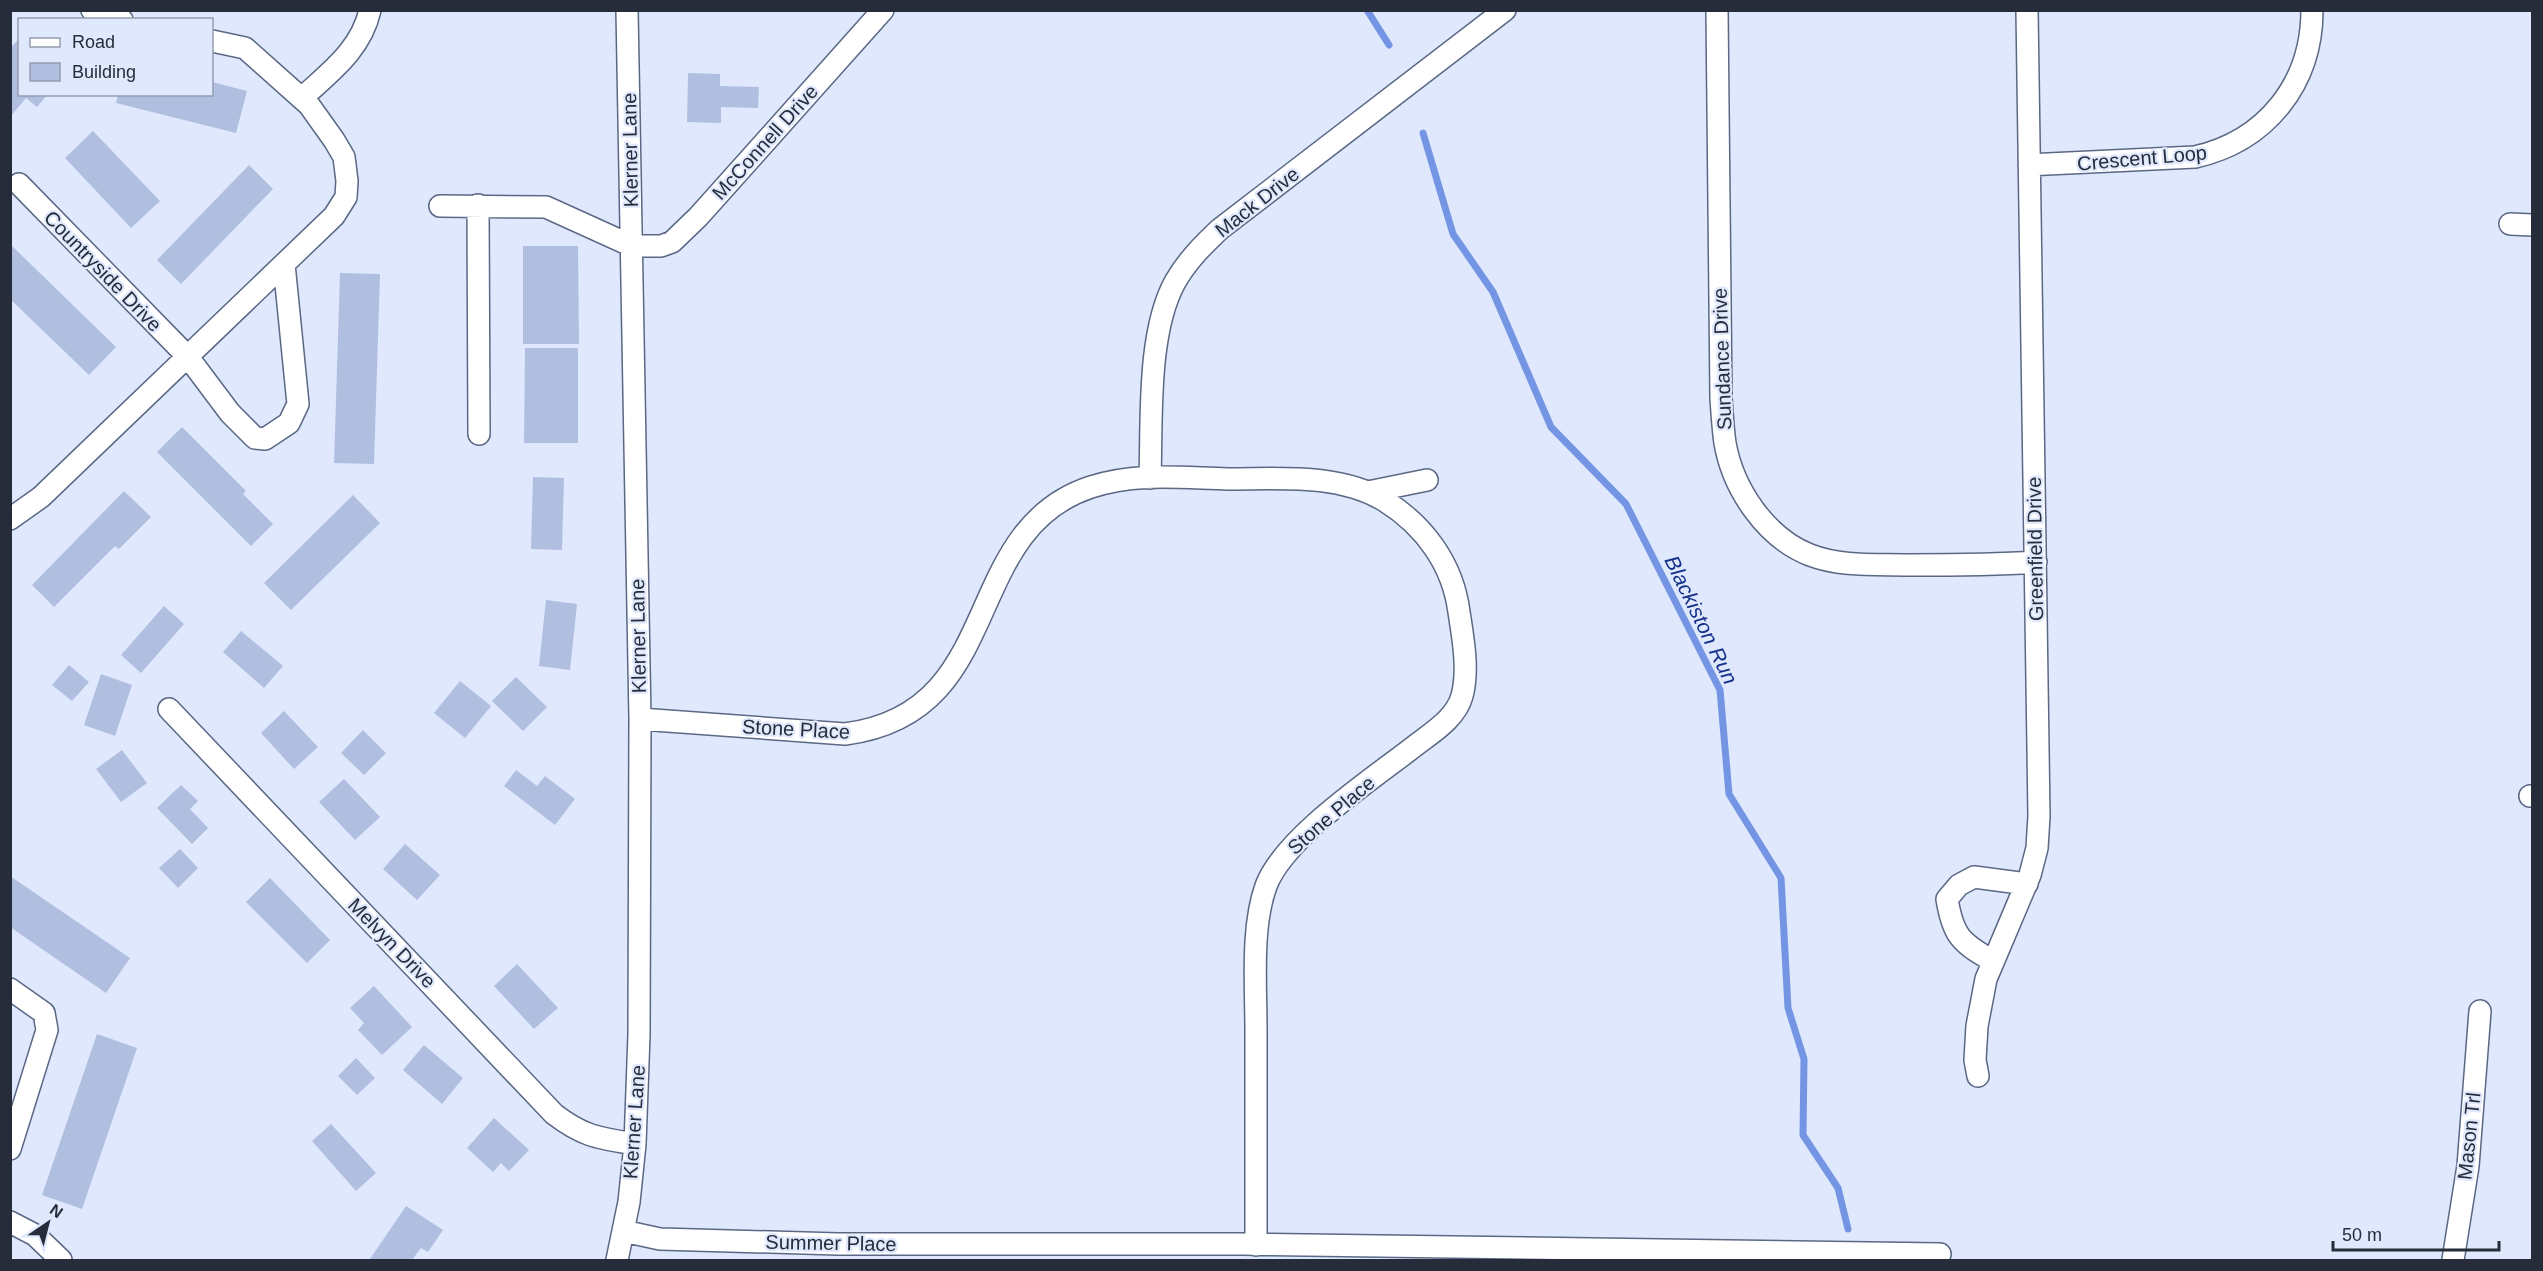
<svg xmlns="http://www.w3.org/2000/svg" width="2543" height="1271" font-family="Arial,sans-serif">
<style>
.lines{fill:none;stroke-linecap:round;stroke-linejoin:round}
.stream{stroke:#7395e3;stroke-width:7}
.building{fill:#b0bfe0}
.minor-casing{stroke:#5a6885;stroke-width:24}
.minor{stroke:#fff;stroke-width:21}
.labels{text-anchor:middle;stroke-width:4.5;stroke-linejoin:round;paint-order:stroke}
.street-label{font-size:20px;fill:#262c39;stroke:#dfe8fd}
.water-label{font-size:21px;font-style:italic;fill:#16318b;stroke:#dfe8fd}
</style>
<rect width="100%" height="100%" fill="#dfe8fd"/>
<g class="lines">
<path class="stream" d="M1367,10L1389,45
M1423,133L1453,234L1493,292L1551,427L1626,504L1720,690L1729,794L1781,878L1788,1008L1804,1059L1803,1135L1838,1188L1848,1229"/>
</g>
<path class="building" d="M20,38V94H48L37,107L26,98L10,117V48Z
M688,73L720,74V86L759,87L758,108L721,107V123L687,122Z
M212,82L247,91L236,133L116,103L118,94H212Z
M93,131L160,201L131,228L65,158Z
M249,165L273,189L181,284L157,260Z
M10,244L116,347L89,375L10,299Z
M523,246H578L579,344H523Z
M340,273L380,274L374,464L334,463Z
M525,348H578V443H524Z
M182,427L246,491L243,494L273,524L251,546L157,452Z
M533,477L564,478L562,550L531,549Z
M124,491L151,517L119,549L115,546L54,607L32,585Z
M353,495L380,523L291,610L264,583Z
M546,600L577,604L570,670L539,666Z
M164,606L184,624L141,673L121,655Z
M241,631L283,666L264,688L223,652Z
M69,665L89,682L72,701L52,685Z
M101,674L132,685L115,736L84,725Z
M516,677L547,707L523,731L492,701Z
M460,681L491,706L465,738L434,713Z
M284,711L318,747L294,769L261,733Z
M363,730L386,753L364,775L341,753Z
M122,750L147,783L121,802L96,769Z
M516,770L537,786L545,776L575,799L555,825L504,786Z
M344,779L380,817L355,840L319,802Z
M181,785L198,801L190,809L208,828L192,844L157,808Z
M405,844L440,875L417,900L383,869Z
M180,849L198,868L178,888L159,868Z
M10,876L130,958L106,993L10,927Z
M270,878L330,940L307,963L246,902Z
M517,964L558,1008L534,1029L494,986Z
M374,986L412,1027L382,1055L358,1030L364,1023L350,1008Z
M97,1034L137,1048L82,1209L42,1195Z
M424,1045L463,1078L442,1104L403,1070Z
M356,1058L375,1078L357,1095L338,1076Z
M494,1118L529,1150L509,1171L501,1163L493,1172L467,1148Z
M331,1124L376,1173L356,1191L312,1141Z
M406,1206L443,1230L428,1252L421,1248L412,1260H372L370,1259Z"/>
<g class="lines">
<g class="minor-casing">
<path id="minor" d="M92,10L122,20
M1717,10L1721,398C1722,413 1723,429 1725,443C1733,489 1766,538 1810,555C1841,567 1877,564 1909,565C1951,565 1994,565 2036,562
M302,98C330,72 361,50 370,10
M2029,165L2195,157C2266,141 2312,84 2312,10
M19,184L188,357L230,413L255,438L265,439L289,423L298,404L284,264
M478,205L479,434
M440,206L546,207L632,246H661L672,242L698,217L883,10
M2510,224L2532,225
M1150,478C1152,420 1147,333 1175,282C1187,261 1203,245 1220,229L1505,10
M1368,492L1427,480
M10,519L41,497L334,216L346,197L347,181L344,157L334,140L309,105L245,48L212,41
M169,709L554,1114C584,1137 599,1138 635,1144
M640,719L845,734C1009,713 957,531 1091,487C1136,472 1182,478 1228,479C1280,479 1339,473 1385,501C1425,526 1453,565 1459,612C1463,638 1469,670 1462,696C1456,718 1433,732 1416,745C1374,778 1284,837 1266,886C1251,927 1256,986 1256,1030C1256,1102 1256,1174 1256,1245
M2530,796H2532
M1993,961C1961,943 1953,936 1947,899L1959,885L1974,877L2027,884
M10,989L44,1013L47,1030L10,1149
M1978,1076L1975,1060L1977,1026L1986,979L2030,875L2037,848L2039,816L2027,10
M10,1222L35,1235L61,1260
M623,1231L660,1239L838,1244H1242L1940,1254
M617,1260L629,1202L635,1144L639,1035L640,719L627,10
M2453,1260L2468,1166L2480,1011"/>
</g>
<use href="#minor" class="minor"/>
</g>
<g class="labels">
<g class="street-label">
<text transform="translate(765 142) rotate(-48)" y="7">McConnell Drive</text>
<text transform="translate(630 150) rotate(-91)" y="7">Klerner Lane</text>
<text transform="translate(2142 158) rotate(-5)" y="7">Crescent Loop</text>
<text transform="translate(1257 202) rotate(-38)" y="7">Mack Drive</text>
<text transform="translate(103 271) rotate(46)" y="7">Countryside Drive</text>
<text transform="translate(1722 359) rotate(-92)" y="7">Sundance Drive</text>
<text transform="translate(2035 549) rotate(-91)" y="7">Greenfield Drive</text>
<text transform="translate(638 636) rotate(-91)" y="7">Klerner Lane</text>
<text transform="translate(796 729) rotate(3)" y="7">Stone Place</text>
<text transform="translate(1331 815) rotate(-41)" y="7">Stone Place</text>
<text transform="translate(392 943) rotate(46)" y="7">Melvyn Drive</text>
<text transform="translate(634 1122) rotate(-86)" y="7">Klerner Lane</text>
<text transform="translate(2469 1136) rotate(-84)" y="7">Mason Trl</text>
<text transform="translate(831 1243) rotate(1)" y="7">Summer Place</text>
</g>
<g class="water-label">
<text transform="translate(1701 620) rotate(64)" y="7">Blackiston Run</text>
</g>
</g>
<rect width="2543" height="1271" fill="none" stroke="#262c39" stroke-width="24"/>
<rect x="18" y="18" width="195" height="78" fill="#dfe8fd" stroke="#959daf" stroke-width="1.5"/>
<rect x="30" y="38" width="30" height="9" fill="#ffffff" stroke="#959daf" stroke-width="1.5"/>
<text x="72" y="48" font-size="18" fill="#262c39">Road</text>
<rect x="30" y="63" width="30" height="18" fill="#b0bfe0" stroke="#959daf" stroke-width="1.5"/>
<text x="72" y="78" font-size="18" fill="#262c39">Building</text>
<g transform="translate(48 1223) rotate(35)" stroke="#dfe8fd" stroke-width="4.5" paint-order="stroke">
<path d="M0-4.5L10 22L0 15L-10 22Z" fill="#262c39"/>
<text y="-9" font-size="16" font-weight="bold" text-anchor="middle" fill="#262c39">N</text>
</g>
<path d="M2333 1241v9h166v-9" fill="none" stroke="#262c39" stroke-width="3"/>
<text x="2342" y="1241" font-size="18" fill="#262c39" stroke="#dfe8fd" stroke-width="4.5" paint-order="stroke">50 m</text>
</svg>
